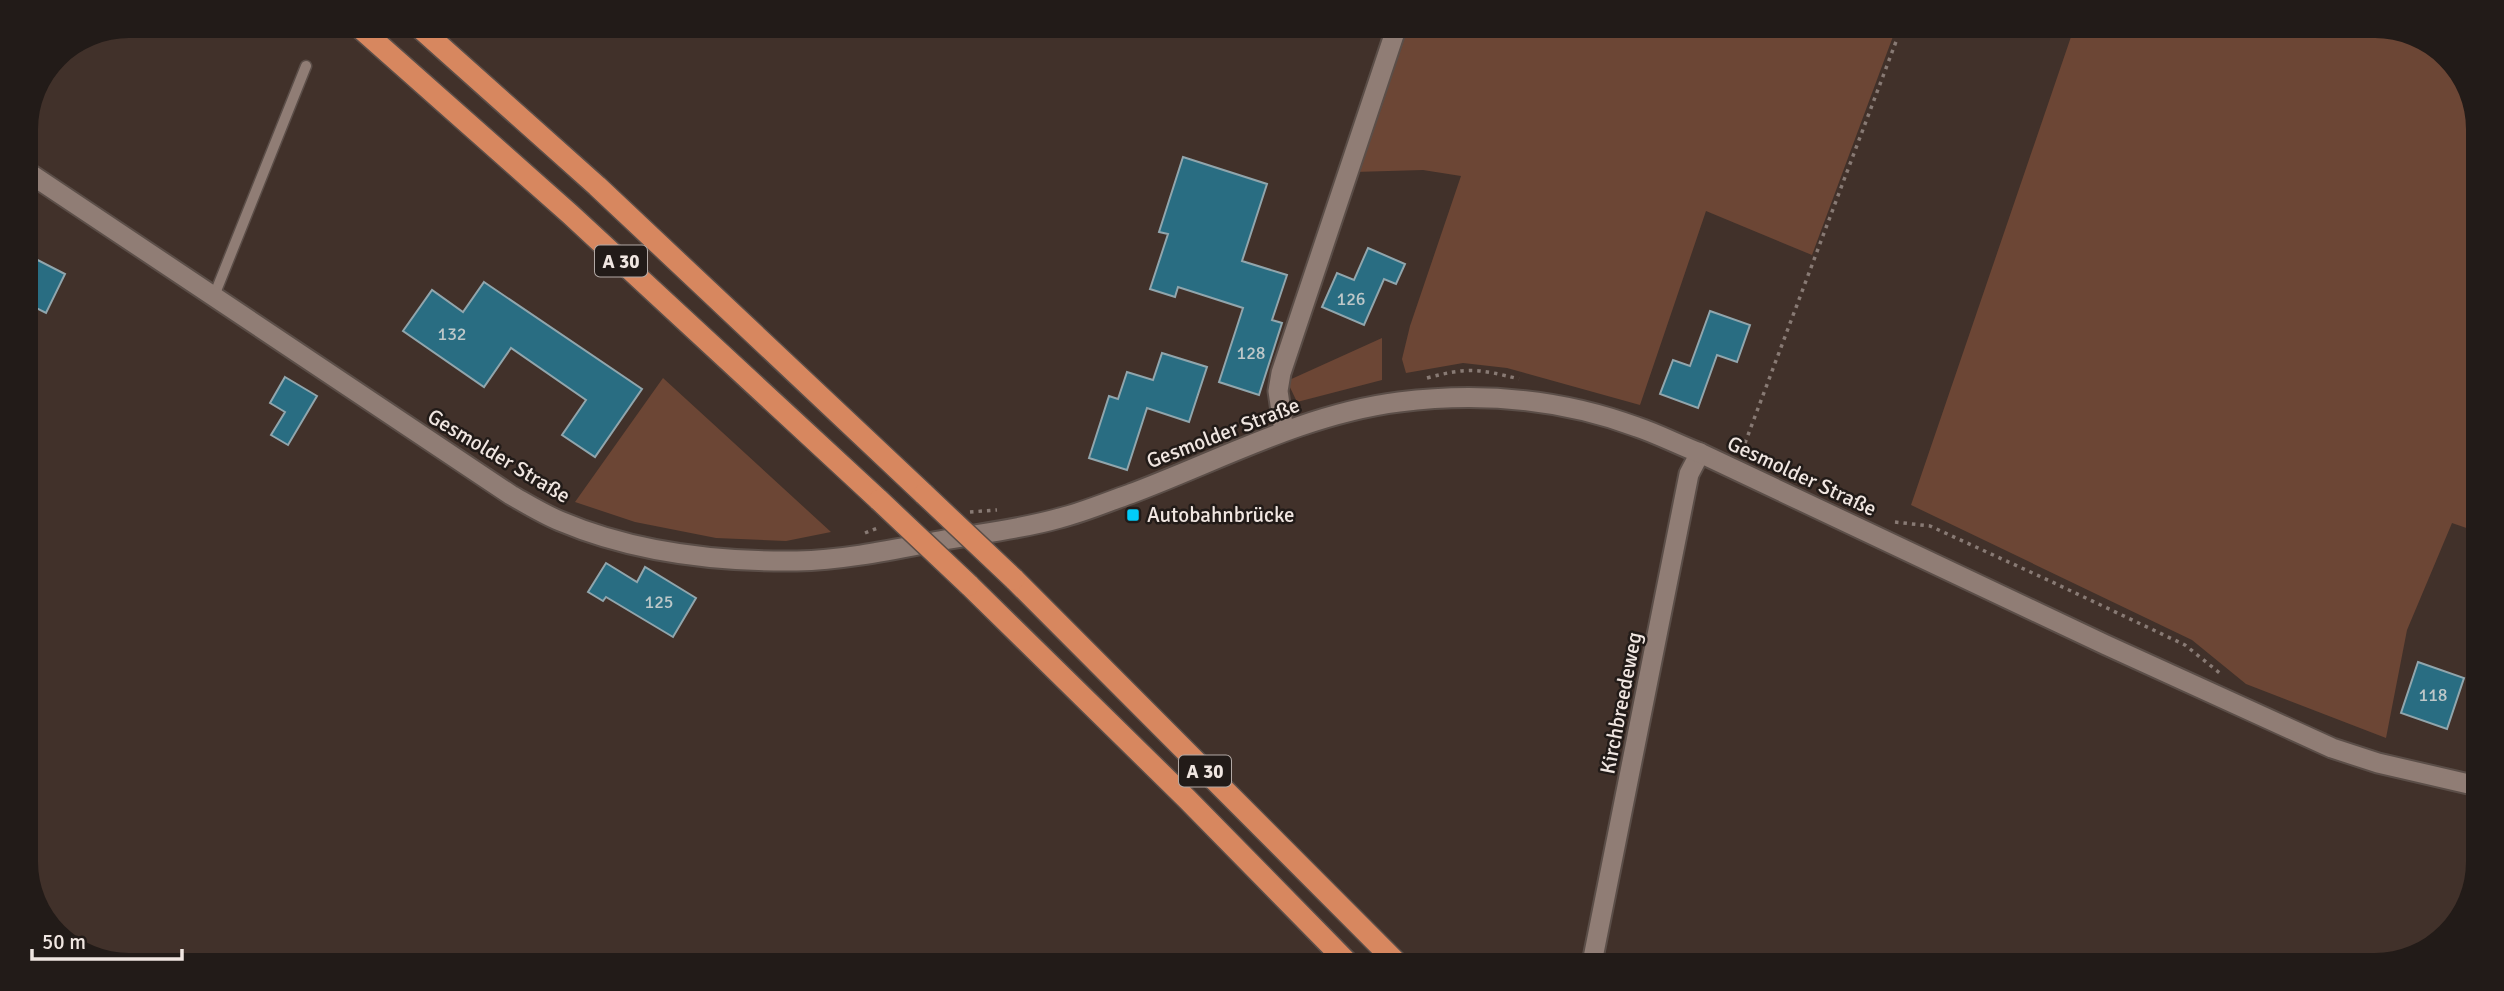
<svg xmlns="http://www.w3.org/2000/svg" width="2504" height="991" font-family="Signika,sans-serif">
<style>
.green{fill:#6c4635}
.building{fill:#296d82;stroke:#91a6ad;stroke-width:2}
.lines{fill:none;stroke-linecap:round;stroke-linejoin:round}
.service-casing{stroke:#5b4e48;stroke-width:13}
.minor-casing{stroke:#5b4e48;stroke-width:23}
.tertiary-casing{stroke:#5b4e48;stroke-width:23}
.motorway-casing{stroke:#5b4e48;stroke-width:24}
.path{stroke:#887a74;stroke-width:3.5;stroke-dasharray:3.5 5;stroke-linecap:butt}
.service{stroke:#907d75;stroke-width:10}
.minor{stroke:#907d75;stroke-width:19}
.tertiary{stroke:#907d75;stroke-width:19}
.motorway{stroke:#d7875f;stroke-width:21}
.motorway-bridge-casing{stroke:#5b4e48;stroke-width:24;stroke-linecap:butt}
.motorway-bridge{stroke:#d7875f;stroke-width:21}
.poi-dot{fill:#01cbf9;stroke:#221b18;stroke-width:2.5}
.labels{text-anchor:middle;stroke-width:5;stroke-linejoin:round;paint-order:stroke}
.number-label{font-size:18px;fill:#bec8c9}
.shield{fill:#221b18;stroke:#b2a9a5;stroke-width:2}
.shield-label{font-size:19px;font-weight:bold;fill:#f0e6e1}
.street-label{font-size:21px;fill:#f0e6e1;stroke:#221b18}
.poi-label{font-size:21px;fill:#f0e6e1;stroke:#221b18;text-anchor:start}
</style>
<rect width="100%" height="100%" fill="#41312a"/>
<path class="green" d="M1401,29L1895,31L1812,255L1706,211L1640,405L1507,368L1463,363L1406,373L1402,359L1410,326L1461,176L1423,170L1354,172Z
M2073,31L2408,32L2456,66L2477,123L2475,531L2452,523L2407,630L2386,738L2246,684L2192,640L1911,505Z
M1382,338V380L1297,402L1287,381Z
M663,378L831,532L786,541L716,538L635,522L575,502Z"/>
<path class="building" d="M1183,157L1267,184L1242,261L1287,275L1272,320L1282,323L1259,395L1219,382L1243,308L1178,287L1175,297L1150,289L1168,234L1159,232Z
M1368,248L1405,264L1396,284L1384,279L1364,325L1322,307L1337,273L1354,280Z
M26,254L65,274L46,313L26,303Z
M484,282L642,389L595,457L562,435L586,400L511,348L484,387L403,331L432,290L463,312Z
M1710,311L1750,325L1737,362L1717,355L1698,408L1660,394L1673,360L1690,366Z
M1162,353L1207,367L1189,422L1147,408L1127,470L1089,458L1109,396L1118,399L1127,372L1153,380Z
M285,377L317,396L288,445L271,435L285,412L270,403Z
M606,563L637,582L645,567L696,598L673,637L606,597L603,601L588,592Z
M2418,662L2464,678L2447,729L2401,713Z"/>
<g class="lines">
<g class="service-casing">
<path id="service" d="M214,296L306,66"/>
</g>
<g class="minor-casing">
<path id="minor" d="M1284,431L1278,391L1281,373L1396,29
M1592,963L1689,474L1700,453"/>
</g>
<g class="tertiary-casing">
<path id="tertiary" d="M26,171L511,495C527,504 543,514 560,521C633,552 719,562 797,561C846,560 896,549 944,540C983,533 1022,529 1060,518C1084,512 1107,502 1130,494C1218,461 1304,414 1399,402C1479,392 1561,399 1637,427C1658,434 1679,445 1700,453L2106,645L2332,748L2378,763L2473,785"/>
</g>
<g class="motorway-casing">
<path id="motorway" d="M359,27L570,214L879,500
M419,27L597,186L924,494
M1014,579L1396,962
M969,585L1187,799L1347,962"/>
</g>
<path class="path" d="M1427,378C1467,367 1480,369 1519,379
M1742,451L1900,31
M970,512L997,510
M1895,522L1930,526L2050,581L2185,645L2221,674
M865,533L880,527"/>
<use href="#service" class="service"/>
<use href="#minor" class="minor"/>
<use href="#tertiary" class="tertiary"/>
<use href="#motorway" class="motorway"/>
<g class="motorway-bridge-casing">
<path id="motorway-bridge" d="M924,494L1014,579
M879,500L969,585"/>
</g>
<use href="#motorway-bridge" class="motorway-bridge"/>
</g>
<rect class="poi-dot" x="1126" y="508" width="14" height="14" rx="3.5"/>
<g class="labels">
<g class="number-label">
<text x="1351" y="305">126</text>
<text x="452" y="340">132</text>
<text x="1251" y="359">128</text>
<text x="659" y="608">125</text>
<text x="2433" y="701">118</text>
</g>
<g class="shield">
<rect x="595" y="245.5" width="52" height="31" rx="5"/>
<rect x="1179" y="755.5" width="52" height="31" rx="5"/>
</g>
<g class="shield-label">
<text x="621" y="268">A 30</text>
<text x="1205" y="778">A 30</text>
</g>
<g class="street-label">
<text transform="translate(1223 433) rotate(-21)" y="7">Gesmolder Straße</text>
<text transform="translate(499 456) rotate(31)" y="7">Gesmolder Straße</text>
<text transform="translate(1802 476) rotate(25)" y="7">Gesmolder Straße</text>
<text transform="translate(1621 703) rotate(-79)" y="7">Kirchbreedeweg</text>
</g>
<g class="poi-label">
<text x="1147" y="522">Autobahnbrücke</text>
</g>
</g>
<path d="M0 0H2504V991H0ZM129 38H2375A91 91 0 0 1 2466 129V862A91 91 0 0 1 2375 953H129A91 91 0 0 1 38 862V129A91 91 0 0 1 129 38Z" fill="#221b18" fill-rule="evenodd"/>
<path d="M32 949v10h150v-10" fill="none" stroke="#f0e6e1" stroke-width="3.5"/>
<text x="42" y="949" font-size="21" fill="#f0e6e1" stroke="#221b18" stroke-width="5" paint-order="stroke">50 m</text>
</svg>
